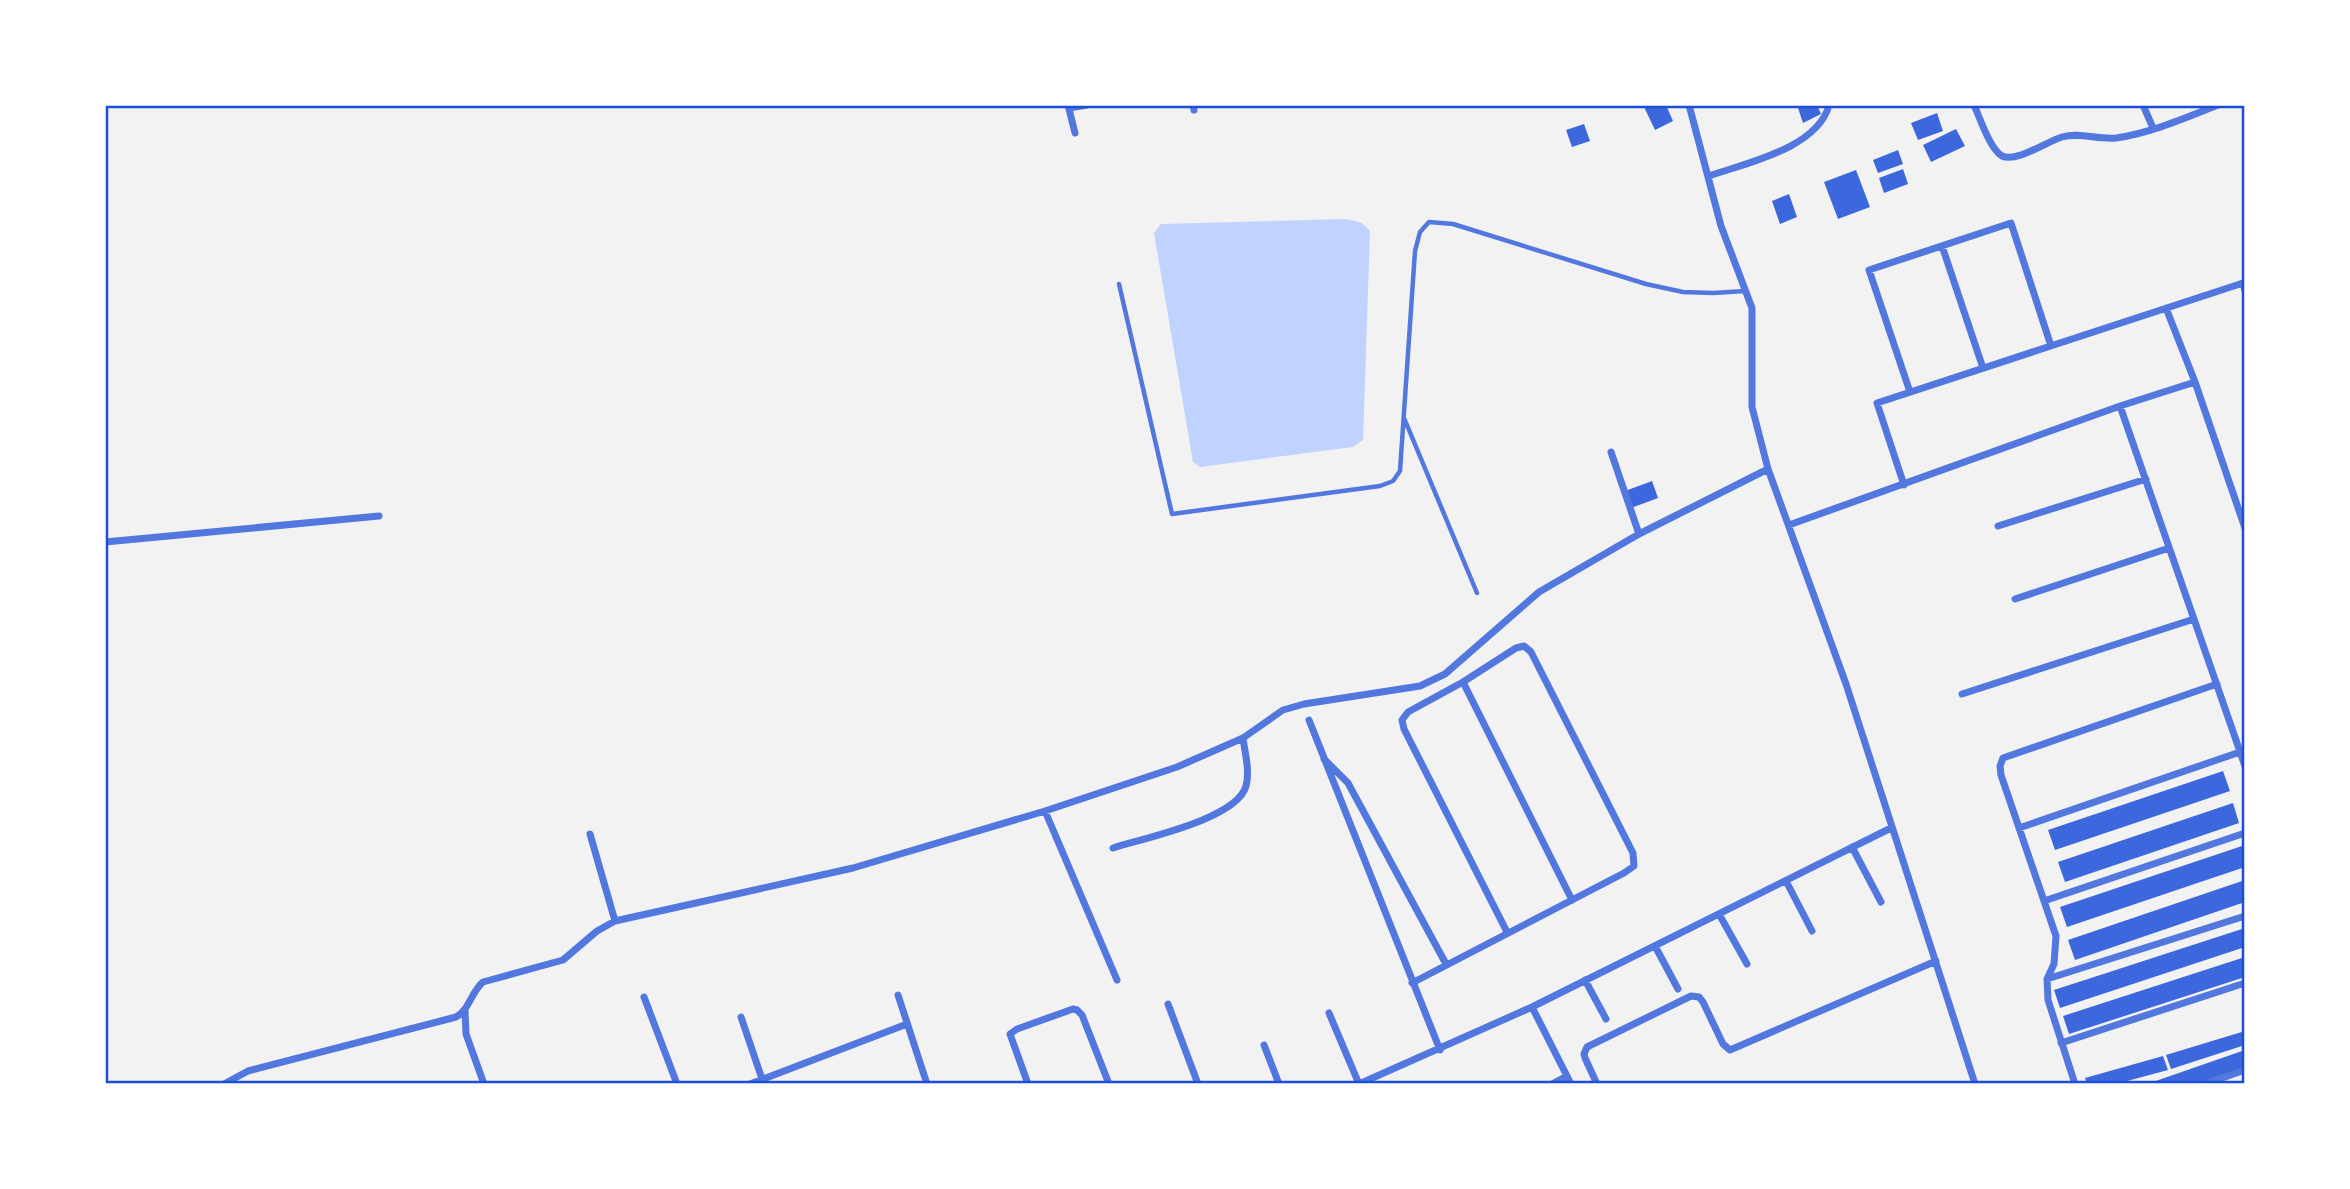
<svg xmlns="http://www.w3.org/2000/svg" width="2350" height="1189" font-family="'Noto Sans',sans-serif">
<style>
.water{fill:#bfd3fe}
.building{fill:#3d67dc}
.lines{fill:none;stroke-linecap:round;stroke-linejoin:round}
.service{stroke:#5277de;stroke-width:4.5}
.minor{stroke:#5277de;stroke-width:7}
.neatline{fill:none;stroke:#1d4ed8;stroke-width:2.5}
</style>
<rect width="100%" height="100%" fill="#f2f2f2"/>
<path class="water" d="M1346,219L1362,223L1370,231L1363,440L1353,447L1200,467L1193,462L1154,233L1161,224Z"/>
<path class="building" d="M1647,105H1666L1673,121L1655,130L1644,107Z
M1797,105H1817L1821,114L1803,123Z
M1937,113L1943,131L1918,140L1911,123Z
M1584,124L1590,141L1572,147L1566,130Z
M1956,129L1965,146L1931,162L1923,145Z
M1898,150L1903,164L1878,173L1873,160Z
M1903,169L1908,184L1884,193L1879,178Z
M1856,170L1870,207L1838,219L1824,182Z
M1789,194L1797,217L1780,224L1772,201Z
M1652,481L1658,498L1631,508L1625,491Z
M2223,771L2230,791L2055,850L2048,830Z
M2233,803L2239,823L2065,882L2058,862Z
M2245,845V867L2067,927L2060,907Z
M2245,880V902L2075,960L2068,940Z
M2245,928V947L2060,1008L2054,990Z
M2245,957V977L2069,1034L2063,1016Z
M2245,1031V1045L2171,1069L2166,1055Z
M2245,1050V1069L2200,1084H2147Z
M2163,1056L2168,1070L2116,1084H2087L2085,1078Z"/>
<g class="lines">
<path class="service" d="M1119,284L1172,514L1380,486L1393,481L1400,471L1415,251L1420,232L1429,222L1453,224L1646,284L1683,292L1713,293L1745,291
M1404,418L1477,593"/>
<path class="minor" d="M1068,105L1075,133
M1193,105L1194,110
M1689,105L1721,226L1752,308V407L1768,469L1846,684L1975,1084
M1974,105C1980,118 1990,149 2002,156C2016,163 2048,141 2062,137C2080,132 2098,140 2116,138C2151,133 2185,118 2218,105
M2143,105L2153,128
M1069,108L1087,105
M1709,176C1746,163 1818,148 1829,105
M1942,246L1983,368
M2166,308L2195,382
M1910,392L1869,270L2011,223L2051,346
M2120,406L2245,766
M1611,452L1639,534
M1904,485L1877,403L2243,283L2245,291
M1789,525L2120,406L2195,382L2245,528
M1998,526L2146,479
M105,542L379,516
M2015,599L2169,548
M1463,682L1572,900
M1962,694L2194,619
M1309,720L1440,1050
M1324,759L1348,783L1446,964
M1045,811L1117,980
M2019,828L2240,752
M590,834L615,921
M1852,847L1881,902
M1113,848C1144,838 1237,819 1246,786C1250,771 1245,753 1243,738
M1786,881L1812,931
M2044,901L2245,833
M1719,914L1747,964
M1655,946L1678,989
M2047,979L2245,916
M1585,980L1606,1019
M1412,983L1624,873L1634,866L1633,853L1531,652L1524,646L1516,648L1463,682L1408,712L1402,720L1404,729L1507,932
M898,995L927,1084
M644,997L677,1084
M1168,1004L1198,1084
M1532,1007L1571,1084
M465,1011L466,1034L484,1084
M1329,1013L1359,1084
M741,1017L762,1079
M2061,1043L2245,983
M1264,1045L1279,1084
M224,1084L248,1071L456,1017C470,1009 471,992 483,982L563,960L597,931L615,921L853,868L1045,811L1177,767L1243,738L1283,710L1304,704L1420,686L1445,674L1539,592L1639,534L1768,469
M750,1084L907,1024
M1028,1084L1010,1034L1017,1029L1073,1009L1077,1010L1082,1015L1109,1084
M1359,1084L1532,1007L1891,828
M1552,1084L1567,1076
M1597,1084L1585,1058L1584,1054L1587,1047L1691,996L1699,997L1703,1002L1723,1044L1730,1050L1936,961
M2075,1084L2048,1000L2047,979L2054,964L2056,936L2001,775L2000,766L2003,758L2217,684
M2205,1084L2245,1070"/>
</g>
<rect width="2350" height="1189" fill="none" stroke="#ffffff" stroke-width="214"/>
<rect x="107" y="107" width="2136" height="975" class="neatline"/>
</svg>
